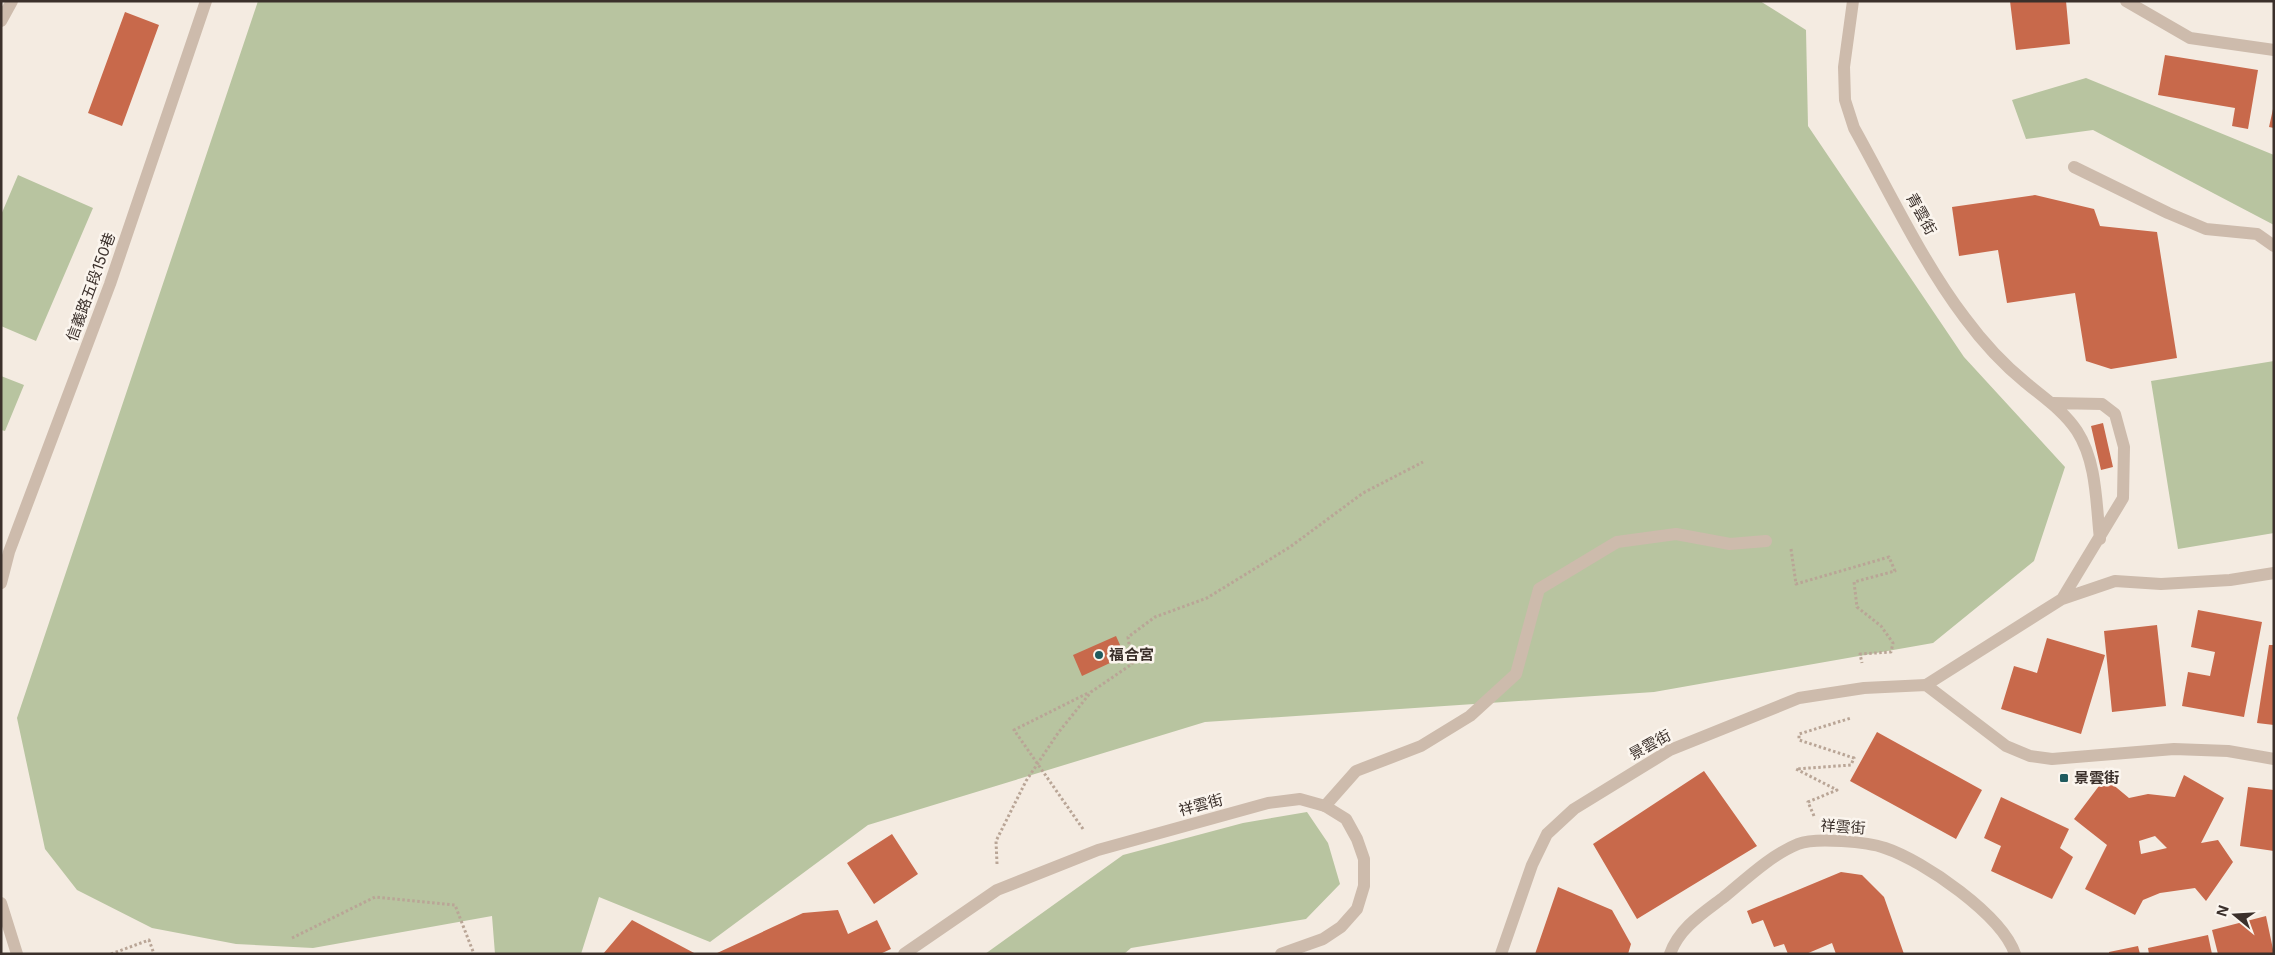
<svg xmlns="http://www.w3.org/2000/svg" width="2275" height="955" font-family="Inter,'Noto Sans TC',sans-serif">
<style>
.green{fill:#b8c4a0}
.building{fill:#c8694b;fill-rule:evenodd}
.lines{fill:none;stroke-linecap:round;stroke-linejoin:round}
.path{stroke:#b9a596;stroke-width:3;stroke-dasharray:2.5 2.5;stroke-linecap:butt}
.service{stroke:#cdbbac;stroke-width:12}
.minor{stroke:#cdbbac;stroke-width:12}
.poi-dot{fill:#1f5a5e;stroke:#fbf5ee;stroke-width:2}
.labels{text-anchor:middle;stroke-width:5;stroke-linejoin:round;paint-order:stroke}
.street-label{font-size:15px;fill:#3b302b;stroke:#fbf5ee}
.poi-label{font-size:15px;font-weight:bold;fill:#3b302b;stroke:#fbf5ee;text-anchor:start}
</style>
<rect width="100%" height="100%" fill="#f4ebe1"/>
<path class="green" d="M258,1H1760L1806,30L1808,126L1964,357L2065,467L2034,561L1933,643L1654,692L1205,722L868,825L710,942L599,897L581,954H495L492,916L313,948L236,944L152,928L77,890L45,849L17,718Z
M2086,78L2274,155V225L2093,130L2026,139L2012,100Z
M18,175L93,208L36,341L1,326V215Z
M2274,361V533L2178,549L2151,381Z
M1,376L24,385L5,431L1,430Z
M1307,812L1328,843L1340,884L1306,919L1131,948L1124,954H985L1123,855L1243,823Z"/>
<path class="building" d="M2010,1H2066L2070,44L2016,50Z
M125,12L159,25L122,126L88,113Z
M2165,55L2258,70L2248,129L2232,126L2235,108L2158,95Z
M2273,109H2274V128L2269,127Z
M2035,195L2094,209L2100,226L2157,232L2177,358L2111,369L2086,361L2075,293L2007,303L1998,250L1959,256L1952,207Z
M2103,423L2113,467L2101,470L2091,426Z
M2198,610L2262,622L2244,717L2182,706L2188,672L2210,676L2215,652L2191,647Z
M2157,625L2166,706L2112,712L2104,631Z
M1116,636L1125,656L1082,676L1073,655Z
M2047,638L2105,655L2081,734L2001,709L2014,666L2037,673Z
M2269,645H2274V725L2257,723Z
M1877,732L1982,790L1956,839L1850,781Z
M1704,771L1757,846L1637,919L1593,844Z
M2184,775L2224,798L2201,843L2218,840L2233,862L2206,901L2195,888L2160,893L2143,900L2135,915L2085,889L2107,845L2074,819L2105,778L2129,798L2148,794L2175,797ZM2155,836L2167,848L2141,854L2139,841Z
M2248,787L2274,790V851L2240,846Z
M2001,797L2069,829L2060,848L2073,857L2052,899L1991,871L2001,846L1984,838Z
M892,834L918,874L874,904L847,863Z
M1841,872L1862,875L1884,897L1904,954H1836L1832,943L1806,954H1788L1784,944L1774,947L1763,920L1752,924L1747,911Z
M1558,887L1612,910L1631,944L1628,954H1535Z
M838,910L848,934L877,920L891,949L880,954H715L803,913Z
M2266,916L2274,954H2218L2212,930Z
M632,920L696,954H603Z
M2208,935L2212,954H2149L2148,948Z
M2138,946L2140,954H2109V952Z"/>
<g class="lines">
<path class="path" d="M1791,549L1796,584L1889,557L1895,571L1854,582L1857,607L1881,626L1893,643L1891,652L1860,654L1862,663
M1814,816L1808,802L1837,790L1796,769L1851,765L1854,758L1799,740V734L1851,718
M1083,829L1014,730L1088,693
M997,864L996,841L1026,781L1058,733L1091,692L1132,664L1128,637L1155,617L1207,598L1290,547L1363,493L1423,462
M292,938L375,897L455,905L474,954
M111,954L149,940L154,954"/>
<path class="service" d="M1853,1L1844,67L1845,100L1854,128C1888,189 1923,263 1965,318C1982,341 2003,364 2025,382C2043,397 2064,411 2077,431C2097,462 2096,504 2100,539
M2126,1L2190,38L2274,50
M1,21L12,1
M2074,167L2168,213L2206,229L2257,234L2274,246
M2053,403L2102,404L2115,414L2124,447L2123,498L2062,599
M1926,685L2062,599L2115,581L2161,584L2230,580L2274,573
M1325,806L1356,771L1421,746L1470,716L1516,674L1539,589L1617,542L1676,534L1730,544L1766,541"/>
<path class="minor" d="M1,583L9,552L110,284L206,1
M1,903L17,954
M904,954L997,890L1098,850L1268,803L1300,799L1325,806L1346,819L1357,839L1364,859V886L1357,909L1341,927L1323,939L1281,954
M1501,954L1532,865L1547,834L1574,809L1670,750L1799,698L1864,688L1926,685L2006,746L2030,756L2052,759L2174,749L2228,751L2274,759
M1670,954C1679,928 1703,913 1724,897C1747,878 1771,855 1798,844C1816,837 1868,842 1885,848C1924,861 2002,915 2015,954"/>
</g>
<g class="poi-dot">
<circle cx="1099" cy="655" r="5"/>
<rect x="2059" y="773" width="10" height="10" rx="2.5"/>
</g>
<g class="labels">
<g class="street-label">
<text transform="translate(1921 214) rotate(61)" y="5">青雲街</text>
<text transform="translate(91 287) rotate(-70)" y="5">信義路五段150巷</text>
<text transform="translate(1650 745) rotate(-29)" y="5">景雲街</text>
<text transform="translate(1201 805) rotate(-15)" y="5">祥雲街</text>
<text transform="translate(1843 827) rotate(4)" y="5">祥雲街</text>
</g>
<g class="poi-label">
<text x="1109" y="660">福合宮</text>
<text x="2074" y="783">景雲街</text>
</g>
</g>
<rect width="2275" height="955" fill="none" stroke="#3b302b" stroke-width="5"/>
<g transform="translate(2235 915) rotate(288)" stroke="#fbf5ee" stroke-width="4" paint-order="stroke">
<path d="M0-4L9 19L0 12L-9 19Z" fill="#3b302b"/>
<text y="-8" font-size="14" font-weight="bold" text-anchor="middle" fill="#3b302b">N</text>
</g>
</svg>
